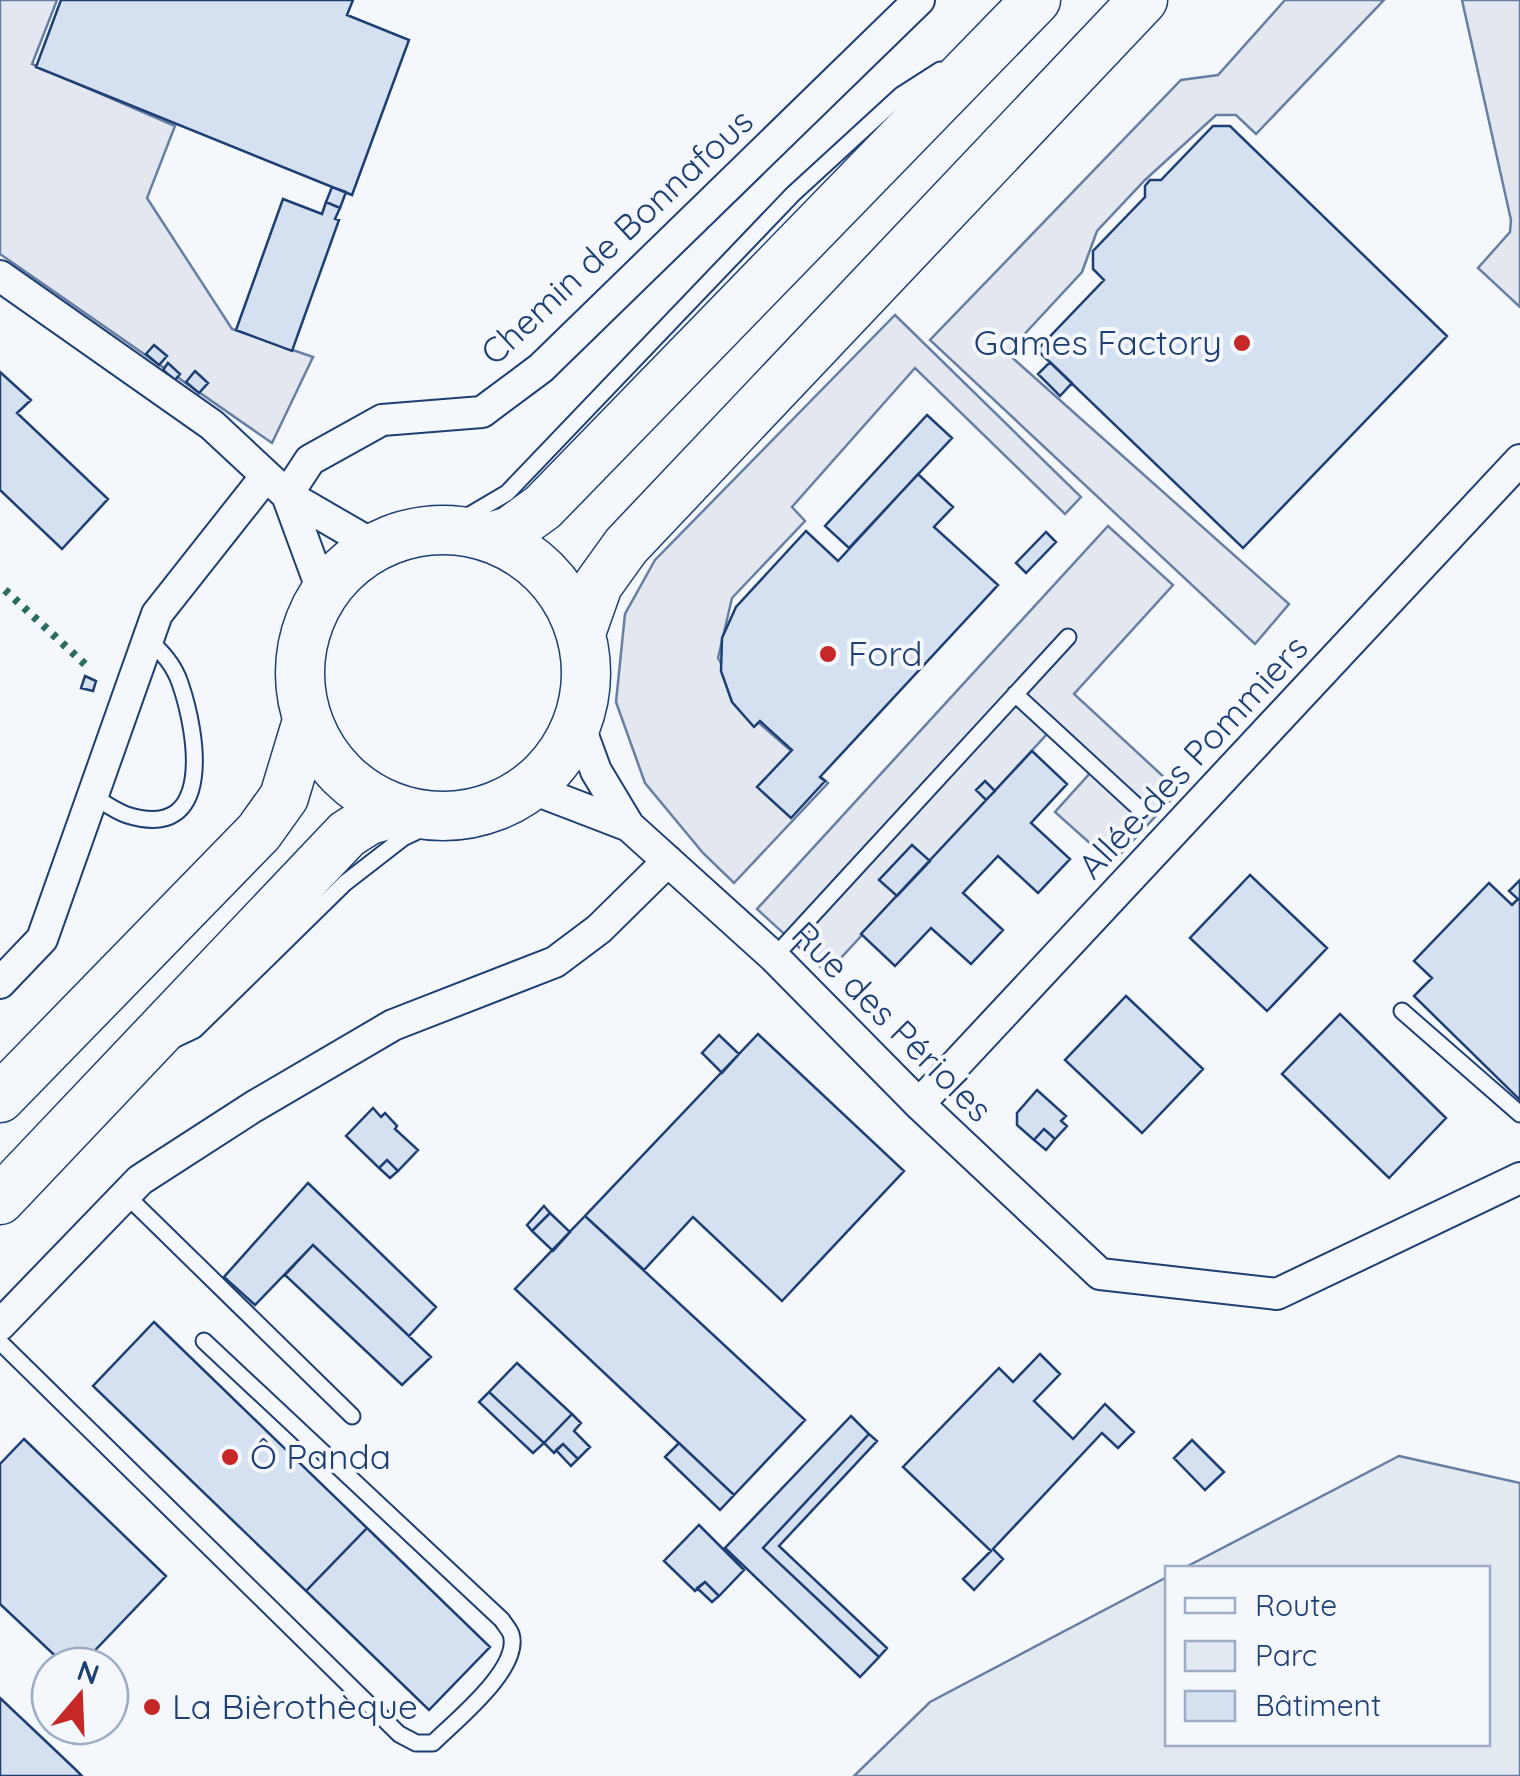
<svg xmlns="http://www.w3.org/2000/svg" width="1520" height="1776" font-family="Quicksand,sans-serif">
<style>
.green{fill:#e3e9f0;stroke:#687fa3;stroke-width:2.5}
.parking{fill:#e3e8f0;stroke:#687fa3;stroke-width:2.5}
.building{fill:#d5e0f0;stroke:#1d3f73;stroke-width:2.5}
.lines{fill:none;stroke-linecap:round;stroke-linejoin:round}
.lane-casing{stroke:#1d3f73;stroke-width:19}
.street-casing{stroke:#1d3f73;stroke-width:34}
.primary-casing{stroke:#1d3f73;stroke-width:51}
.lane{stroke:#f4f7fb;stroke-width:15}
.street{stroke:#f4f7fb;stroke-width:30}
.primary{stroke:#f4f7fb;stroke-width:48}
.hedge{stroke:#2c6c60;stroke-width:8;stroke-dasharray:5 8;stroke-linecap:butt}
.poi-dot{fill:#c62828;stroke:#f4f7fb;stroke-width:4}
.labels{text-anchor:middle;stroke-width:8;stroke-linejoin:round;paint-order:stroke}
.street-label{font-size:35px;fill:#1d3f73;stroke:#f4f7fb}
.poi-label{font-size:35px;fill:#1d3f73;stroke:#f4f7fb;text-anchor:start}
</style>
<rect width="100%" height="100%" fill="#f4f7fb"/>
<path class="green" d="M1399,1456L1520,1483V1776H854L930,1702L1167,1577L1168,1744H1488V1568H1184Z"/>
<path class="parking" d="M0,0H57L32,64L175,126L147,198L232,329L313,357L272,443L0,254Z
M1285,0H1384L1256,134L1236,115H1216L1145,180L1097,231L1082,272L1007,353L1289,604L1255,644L930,340L1181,80L1218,75Z
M1462,0H1520V307L1478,268L1510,232L1511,220Z
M895,315L1081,497L1065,514L915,368L792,507L805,521L732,598L718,658L751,716L828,783L734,883L703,853L645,783L616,702L625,614L655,560Z
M1108,526L1173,585L1074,694L1179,791L1112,863L1055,812L1091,772L1048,733L827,973L757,909Z"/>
<path class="building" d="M61,0H353L347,15L409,40L352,195L36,67Z
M1213,126H1230L1447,336L1243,548L1037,350L1104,280L1093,269V251L1145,197V186L1150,180H1161Z
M332,187L346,192L340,208L326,202Z
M283,199L322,214L326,202L340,208L335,219L339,220L292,351L236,330Z
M154,345L167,356L159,365L146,354Z
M1050,362L1072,383L1060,396L1038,374Z
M168,363L180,374L175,380L163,370Z
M195,371L208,383L199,393L186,382Z
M0,372L31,400L17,413L108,499L62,549L0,490Z
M927,415L952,438L849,548L825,526Z
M918,474L953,507L934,527L998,585L820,777L825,781L791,818L757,787L792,750L760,721L754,727L732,702L721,671L722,638L736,607L806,531L838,561Z
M1046,532L1056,542L1026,573L1016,563Z
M85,676L96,681L93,691L81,688Z
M1032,751L1067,784L1031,823L1070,859L1038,893L998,856L963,893L1003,930L971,964L931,928L895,966L861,934Z
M985,781L995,791L986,800L976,790Z
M912,845L930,861L897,896L879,880Z
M1250,875L1327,948L1267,1011L1190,938Z
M1520,880V1100L1414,996L1432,978L1414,961L1489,883L1512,905L1518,899L1509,891Z
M1126,996L1203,1069L1142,1133L1065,1060Z
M1340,1014L1446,1118L1389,1178L1282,1074Z
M758,1034L904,1171L782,1301L693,1217L644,1270L585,1216Z
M719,1035L739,1054L722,1073L702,1053Z
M1037,1090L1066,1116L1061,1121L1067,1126L1055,1139L1044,1129L1034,1140L1017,1125V1113Z
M373,1108L381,1117L385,1113L397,1126L395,1129L418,1150L398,1171L387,1160L379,1168L346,1136Z
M1044,1129L1055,1139L1046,1150L1034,1140Z
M387,1160L398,1171L390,1178L379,1168Z
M308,1183L436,1307L409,1336L313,1245L255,1305L224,1277Z
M544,1206L550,1213L532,1231L527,1225Z
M550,1213L570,1232L553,1251L532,1231Z
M585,1216L805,1420L734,1495L515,1289Z
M313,1245L431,1357L402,1385L285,1275Z
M154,1322L367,1528L306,1591L93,1386Z
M1040,1354L1060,1374L1034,1401L1073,1439L1105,1404L1134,1432L1118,1448L1102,1433L993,1549L1003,1559L974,1590L963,1579L991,1551L903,1467L999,1368L1013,1382Z
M517,1363L572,1414L544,1443L489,1392Z
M489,1392L544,1443L533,1453L479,1402Z
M572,1414L581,1423L574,1431L590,1447L578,1459L563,1444L554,1453L544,1443Z
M851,1416L869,1434L763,1548L879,1657L860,1677L725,1548Z
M869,1434L877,1441L779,1546L887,1648L879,1657L763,1548Z
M24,1439L166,1576L80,1666H66L0,1604V1464Z
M1192,1440L1224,1472L1205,1490L1174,1458Z
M679,1443L734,1495L720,1510L665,1457Z
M563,1444L578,1459L571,1466L556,1450Z
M699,1525L744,1570L719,1596L705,1582L695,1591L664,1561Z
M367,1528L490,1647L429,1710L306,1591Z
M705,1582L719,1596L712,1602L697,1588Z
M0,1698L74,1768L82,1776H0Z"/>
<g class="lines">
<g class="lane-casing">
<path id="lane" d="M436,530L468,516L507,493L793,194L901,95L940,70
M1015,694L1141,810
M93,796C103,802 115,811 127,815C216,843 197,732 180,683C174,665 162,652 148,639
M774,957L1068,637
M1402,1011L1520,1114
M176,1039L195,1030L345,883L403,838L447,817
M126,1195L352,1416
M0,1342L399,1734L416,1743H433C455,1721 522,1668 511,1634C509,1629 505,1625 502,1620L204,1341"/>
</g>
<g class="street-casing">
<path id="street" d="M0,276L212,425L287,495L375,546
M287,495L310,460L382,420L482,412L541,368L919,0
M287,495L323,593
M578,722L596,771L629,826L774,957L919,1104L1100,1274L1277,1294L1520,1178
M530,788L629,826
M0,983L42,939L157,614L266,476
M919,1104L1520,460
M0,1325L140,1180L253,1107L393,1025L555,962L599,929L668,861"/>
</g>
<g class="primary-casing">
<path id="primary" d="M300 673a143 143 0 1 1 286 0a143 143 0 1 1-286 0Z
M490,537L510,531L543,507L1036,0
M581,633L598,585L626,546L1143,0
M0,1098L259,832L284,797L307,721
M0,1200L347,834L369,820L402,811"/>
</g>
<use href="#lane" class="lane"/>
<use href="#street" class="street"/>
<use href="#primary" class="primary"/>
<path class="hedge" d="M5,590L89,668"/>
</g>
<g class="poi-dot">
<circle cx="1242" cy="343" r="10"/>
<circle cx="828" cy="654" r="10"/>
<circle cx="230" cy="1457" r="10"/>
<circle cx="152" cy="1707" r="10"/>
</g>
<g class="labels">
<g class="street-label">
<text transform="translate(617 237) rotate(-43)" y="12">Chemin de Bonnafous</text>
<text transform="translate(1193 757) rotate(-47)" y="12">Allée des Pommiers</text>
<text transform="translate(892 1022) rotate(45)" y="12">Rue des Périoles</text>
</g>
<g class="poi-label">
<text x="1222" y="355" text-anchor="end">Games Factory</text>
<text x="848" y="666">Ford</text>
<text x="250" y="1469">Ô Panda</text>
<text x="172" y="1719">La Bièrothèque</text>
</g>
</g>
<rect x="1165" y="1566" width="325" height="180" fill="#f4f7fb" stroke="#9eadc5" stroke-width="2.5"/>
<rect x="1185" y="1598" width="50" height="15" fill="#f4f7fb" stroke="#9eadc5" stroke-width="2.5"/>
<text x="1255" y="1616" font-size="30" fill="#1d3f73">Route</text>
<rect x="1185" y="1641" width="50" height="30" fill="#e3e9f0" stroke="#9eadc5" stroke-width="2.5"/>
<text x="1255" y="1666" font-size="30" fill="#1d3f73">Parc</text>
<rect x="1185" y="1691" width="50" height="30" fill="#d5e0f0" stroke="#9eadc5" stroke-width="2.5"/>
<text x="1255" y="1716" font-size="30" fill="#1d3f73">Bâtiment</text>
<g transform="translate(80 1696) rotate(19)"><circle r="48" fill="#f4f7fb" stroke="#9eadc5" stroke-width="2.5"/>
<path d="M0-8L18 38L0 25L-18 38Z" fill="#c62828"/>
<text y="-15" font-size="28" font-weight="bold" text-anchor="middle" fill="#1d3f73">N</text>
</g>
</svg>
